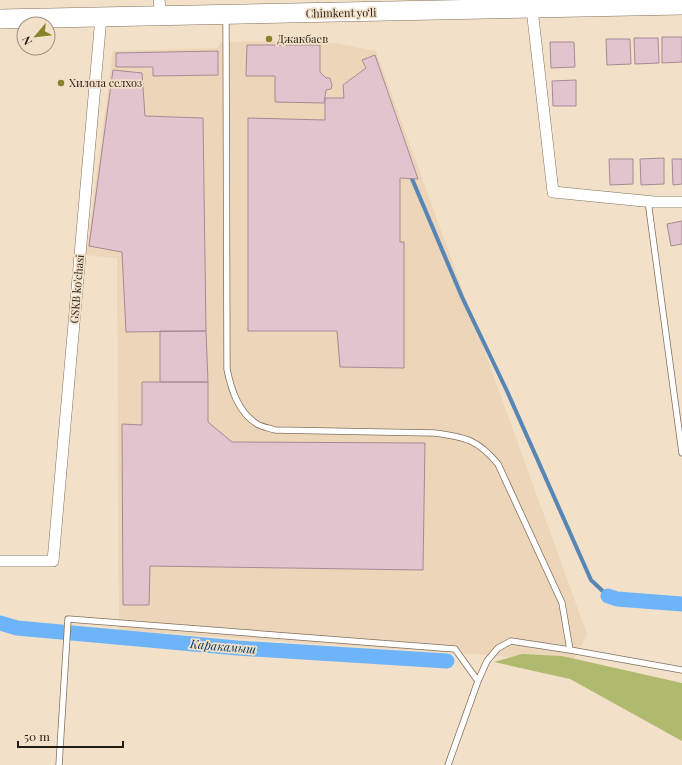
<svg xmlns="http://www.w3.org/2000/svg" width="682" height="765" font-family="'Playfair Display',serif">
<style>
.built{fill:#ecd5b8}
.green{fill:#b0ba6f}
.lines{fill:none;stroke-linecap:round;stroke-linejoin:round}
.stream{stroke:#5786b5;stroke-width:4}
.canal{stroke:#6db4fa;stroke-width:15}
.building{fill:#e2c4ce;stroke:#a68a94}
.service-casing{stroke:#81715d;stroke-width:7}
.minor-casing{stroke:#81715d;stroke-width:12}
.trunk-casing{stroke:#81715d;stroke-width:20}
.service{stroke:#fff;stroke-width:5.5}
.minor{stroke:#fff;stroke-width:11}
.trunk{stroke:#fff;stroke-width:19}
.poi-dot{fill:#86832b;stroke:#f2e0c9;stroke-width:1.5}
.labels{text-anchor:middle;stroke-width:3.5;stroke-linejoin:round;paint-order:stroke}
.street-label{font-size:11px;fill:#231c14;stroke:#f2e0c9}
.poi-label{font-size:11px;fill:#231c14;stroke:#f2e0c9;text-anchor:start}
.water-label{font-size:12px;font-style:italic;fill:#023965;stroke:#f2e0c9}
</style>
<rect width="100%" height="100%" fill="#f2e0c9"/>
<path class="built" d="M318,40L376,51L587,634L573,661L119,630L117,258L86,255L113,51L218,48L221,42Z"/>
<path class="green" d="M522,654L562,656L682,683V741L570,679L494,662Z"/>
<g class="lines">
<path class="stream" d="M410,174L462,297L507,391L591,580L608,596"/>
<path class="canal" d="M608,596L617,599L682,604
M0,623L17,628L237,648L447,661"/>
</g>
<path class="building" d="M662,37H682V62L662,63Z
M634,38H658L659,63L635,64Z
M606,39H630L631,64L607,65Z
M550,42H574L575,67L551,68Z
M247,45H320V72L326,78H330L332,85L331,89L326,90L324,103L275,102V76H246Z
M218,51V75L153,76V67H116V53Z
M375,55L418,179L400,178V242H404V368L340,367L337,331H248V118L325,120V98H344L343,85L366,68L362,60Z
M113,70L142,73L145,116L203,118L206,331L126,332L122,252L89,246Z
M576,80V106H553L552,81Z
M664,158V184L641,185L640,159Z
M609,159H633V184L610,185Z
M672,159H682V184L673,185Z
M682,221V244L671,246L667,224Z
M160,331H206L208,382H160Z
M142,382H208V422L232,442L425,443L423,570L150,566L149,605H123L122,424L142,425Z"/>
<g class="lines">
<g class="service-casing">
<path id="service" d="M226,17L227,369C231,389 238,412 257,424C262,427 269,428 275,430L434,433C466,437 478,440 498,464L562,603L570,650L682,670
M648,201L682,453
M59,765L68,619L455,649L478,681
M448,765L478,681L487,661L498,648L511,641L570,650"/>
</g>
<g class="minor-casing">
<path id="minor" d="M159,0L161,16
M532,9L553,192L654,202H682
M0,561H53L101,17"/>
</g>
<g class="trunk-casing">
<path id="trunk" d="M0,19L682,5"/>
</g>
<use href="#service" class="service"/>
<use href="#minor" class="minor"/>
<use href="#trunk" class="trunk"/>
</g>
<g class="poi-dot">
<circle cx="269" cy="39" r="4"/>
<circle cx="61" cy="83" r="4"/>
</g>
<g class="labels">
<g class="street-label">
<text transform="translate(341 13) rotate(-1)" y="4">Chimkent yo‘li</text>
<text transform="translate(77 289) rotate(-85)" y="4">GSKB ko'chasi</text>
</g>
<g class="poi-label">
<text x="277" y="43">Джакбаев</text>
<text x="69" y="87">Хилола селхоз</text>
</g>
<g class="water-label">
<text transform="translate(223 647) rotate(5)" y="4">Каракамыш</text>
</g>
</g>
<g transform="translate(36 36) rotate(242)"><circle r="19" fill="#f2e0c9" stroke="#9f9281"/>
<path d="M0-3L7 15L0 10L-7 15Z" fill="#86832b"/>
<text y="-6" font-size="11" font-weight="bold" text-anchor="middle" fill="#231c14">N</text>
</g>
<path d="M18 741v6h105v-6" fill="none" stroke="#231c14" stroke-width="2"/>
<text x="24" y="741" font-size="12" fill="#231c14" stroke="#f2e0c9" stroke-width="3" paint-order="stroke">50 m</text>
</svg>
